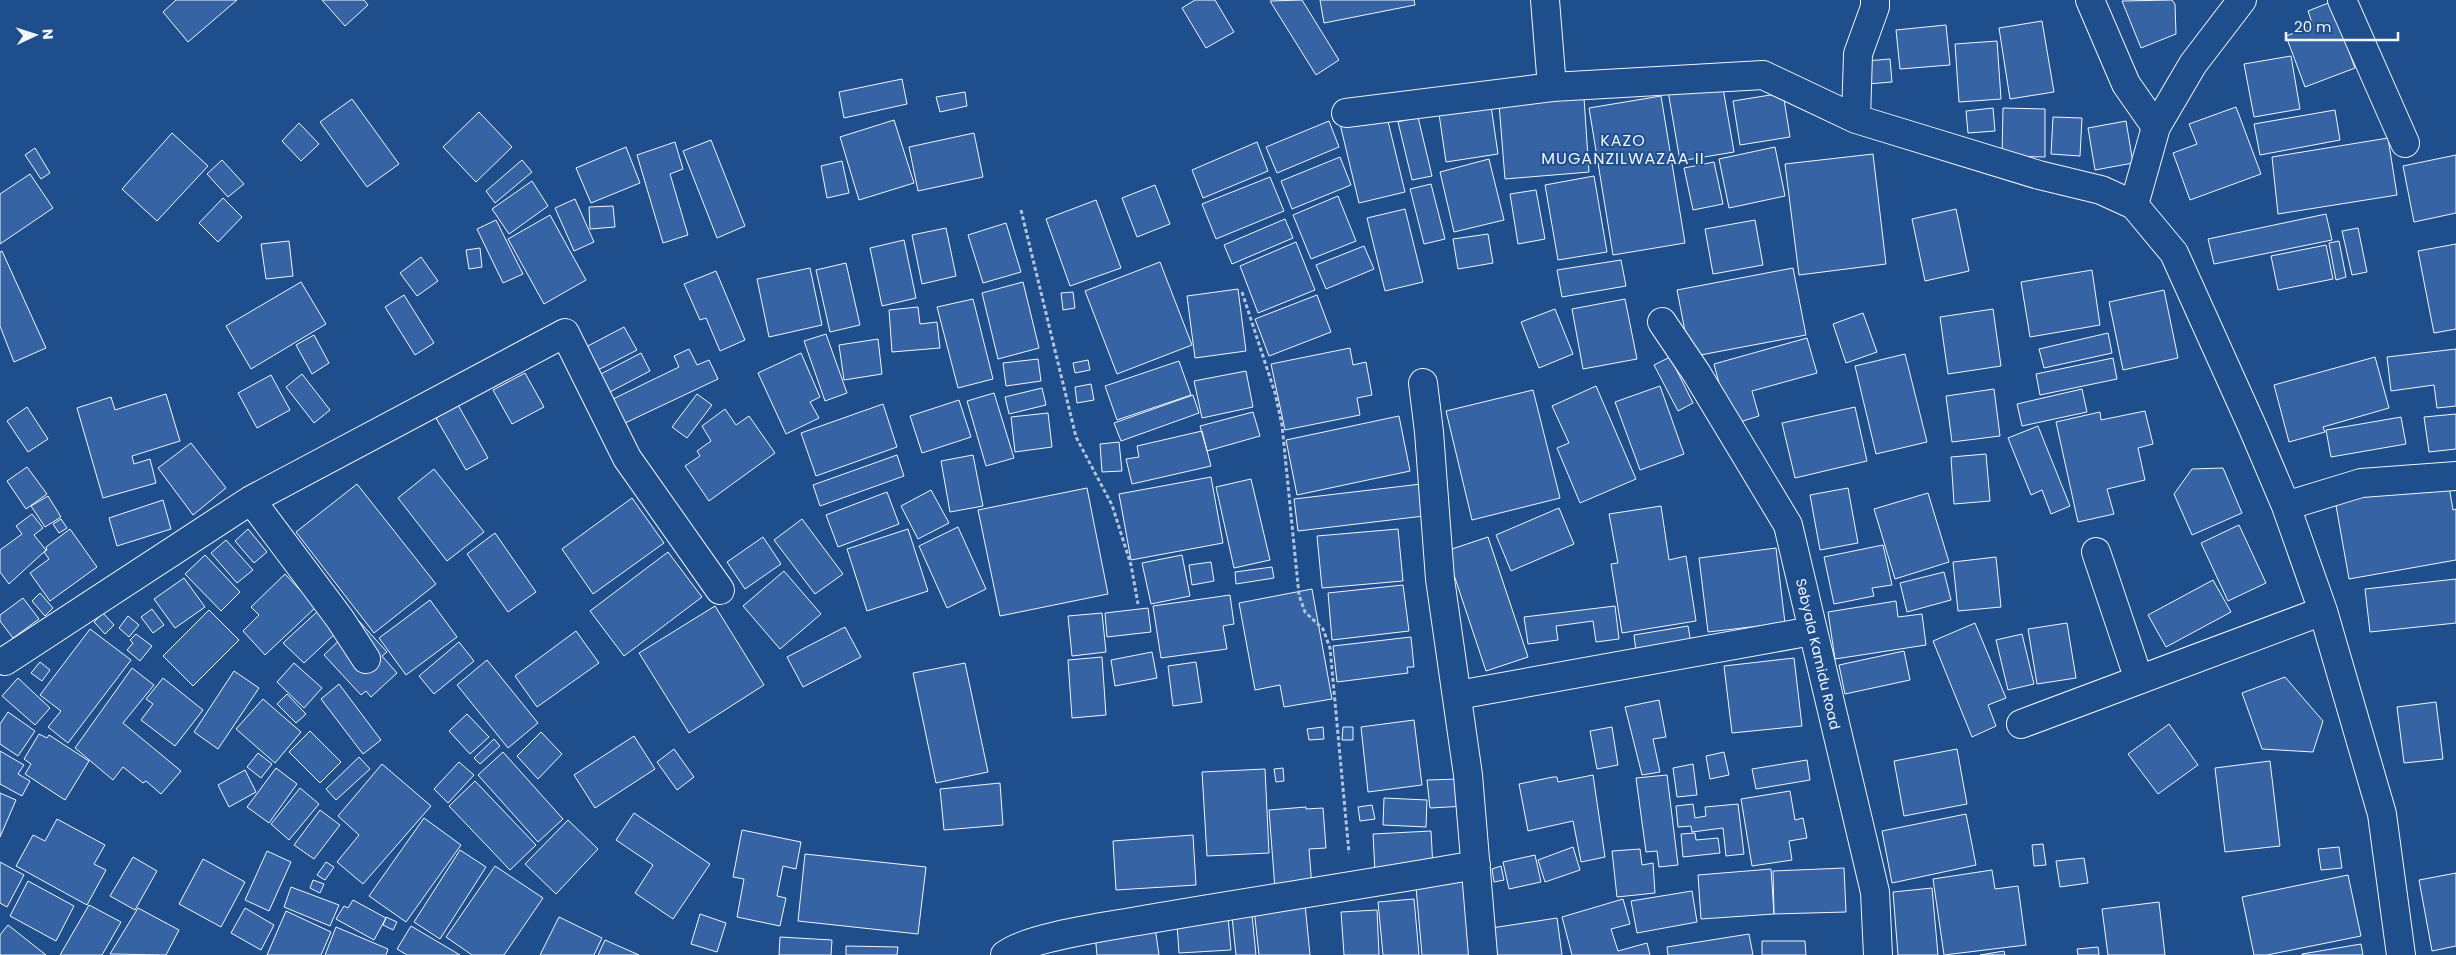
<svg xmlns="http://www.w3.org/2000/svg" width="2456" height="955" font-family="Poppins,sans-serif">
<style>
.building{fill:#3563a3;stroke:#f2f6ff}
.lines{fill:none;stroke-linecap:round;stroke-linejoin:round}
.minor-casing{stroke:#f2f6ff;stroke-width:30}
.path{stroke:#b3c4dc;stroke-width:3;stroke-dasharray:4 2.5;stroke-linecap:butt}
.minor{stroke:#1f4e8c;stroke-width:28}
.labels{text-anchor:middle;stroke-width:4;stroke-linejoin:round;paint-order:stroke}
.street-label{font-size:14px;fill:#f2f6ff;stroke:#1f4e8c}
.quarter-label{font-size:16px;letter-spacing:1px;fill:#f2f6ff;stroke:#1f4e8c}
</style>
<rect width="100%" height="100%" fill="#1f4e8c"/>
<path class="building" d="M176,0H237L188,42L163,12Z
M322,0H364L368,5L345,26Z
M1195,0H1215L1234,32L1206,48L1182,8Z
M1302,0L1339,60L1316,75L1270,1Z
M1320,0H1414L1415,5L1324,23Z
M2172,0L2175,4L2176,34L2141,48L2122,1Z
M2331,2L2355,68L2305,87L2286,36L2313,26L2308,11Z
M2042,21L2054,92L2010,99L1999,28Z
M1946,25L1950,65L1900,69L1896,30Z
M1997,41L2001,99L1959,102L1955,44Z
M2291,56L2300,109L2254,117L2244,64Z
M1890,59L1892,82L1867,84L1866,61Z
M902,79L907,104L844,118L839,92Z
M1722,82L1734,152L1680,161L1668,91Z
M965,92L967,106L940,112L936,97Z
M1783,93L1790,137L1740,145L1733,101Z
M1661,96L1685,243L1613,255L1589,108Z
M1584,98L1589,172L1505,179L1499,104Z
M352,99L399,164L367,187L320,122Z
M1490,99L1498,154L1446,162L1438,107Z
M2236,107L2261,174L2190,200L2173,153L2197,144L2189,124Z
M1993,108L1995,131L1968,133L1966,111Z
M2003,108L2045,109V157L2002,156Z
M2335,110L2340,140L2260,155L2254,124Z
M479,112L512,147L476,182L443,147Z
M1386,113L1405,192L1359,203L1340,124Z
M1418,117L1432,176L1412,180L1398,122Z
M2053,117L2082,118L2080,156L2051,154Z
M894,120L914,183L859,200L840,137Z
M1329,121L1339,147L1277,173L1266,147Z
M2126,121L2133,163L2095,170L2088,128Z
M299,123L319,144L301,161L282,141Z
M172,133L208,166L157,221L122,189Z
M974,133L983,177L918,191L909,147Z
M2388,138L2397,195L2278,214L2272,157Z
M711,140L745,226L717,238L683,151Z
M675,142L683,169L670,174L688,235L663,243L637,155Z
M1257,142L1268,171L1203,198L1192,170Z
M626,147L640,183L591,203L576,168Z
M1775,147L1785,196L1729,208L1719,159Z
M35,148L50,173L41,179L25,155Z
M1873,154L1886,264L1799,275L1785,164Z
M2456,155V213L2414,222L2403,166Z
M1340,157L1351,185L1292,209L1281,181Z
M1489,159L1504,220L1454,232L1440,172Z
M222,160L244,184L228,197L207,174Z
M522,160L532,172L495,203L486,191Z
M842,161L849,193L827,198L821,166Z
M1714,162L1723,204L1693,210L1684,168Z
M30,174L53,208L0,244V194Z
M1594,176L1607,252L1558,260L1545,185Z
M1270,177L1284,211L1216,239L1202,204Z
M532,181L548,206L509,234L492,209Z
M1431,184L1445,239L1424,244L1410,189Z
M1155,185L1170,224L1137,237L1122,198Z
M1536,190L1545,239L1518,244L1510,194Z
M1338,196L1356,241L1311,259L1293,215Z
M223,198L242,217L218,242L199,223Z
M575,199L594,242L574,251L555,208Z
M1096,200L1121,268L1070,286L1046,219Z
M613,206L615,227L590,229L589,207Z
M1405,209L1423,282L1385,291L1367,218Z
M1956,209L1969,271L1925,281L1912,219Z
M2326,214L2332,240L2214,264L2208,239Z
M550,215L586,280L544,304L508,239Z
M1285,219L1293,238L1232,264L1224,245Z
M496,220L523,274L503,283L477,229Z
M1755,220L1763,265L1713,274L1705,229Z
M1006,223L1021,272L983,283L968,235Z
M946,228L956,276L922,284L912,235Z
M2358,228L2367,272L2352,275L2342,231Z
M1488,234L1493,263L1458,269L1453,239Z
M904,240L916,298L882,306L870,248Z
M289,241L293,276L266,279L261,244Z
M2339,241L2346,277L2336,280L2329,243Z
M1296,242L1315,290L1258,313L1240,266Z
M2456,244V329L2434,333L2418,251Z
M2326,245L2333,279L2278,290L2271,256Z
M1364,246L1374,269L1326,289L1316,265Z
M480,248L482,267L469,269L466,250Z
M2,251L46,348L14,362L0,326V252Z
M421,257L438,281L417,296L400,273Z
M1621,260L1626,286L1562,297L1557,270Z
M1160,262L1192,345L1117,374L1085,291Z
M846,263L860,325L830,332L816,270Z
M810,268L822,325L769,337L757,279Z
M1793,268L1806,335L1690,357L1677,290Z
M2092,270L2100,325L2030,337L2021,282Z
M716,271L745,340L720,351L706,318L700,320L684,284Z
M301,282L326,324L251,369L226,326Z
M1023,282L1039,348L998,359L982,293Z
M1238,289L1246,351L1195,358L1187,296Z
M2164,290L2178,358L2123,370L2109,302Z
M1073,292L1075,308L1063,310L1061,293Z
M404,295L434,343L415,355L385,307Z
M1317,295L1331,332L1269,356L1255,319Z
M973,299L993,379L958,388L937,307Z
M1625,299L1637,359L1583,369L1572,309Z
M918,307L920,324L937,322L940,348L892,352L889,310Z
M1555,309L1573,354L1539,368L1521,322Z
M1993,309L2001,366L1948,374L1940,317Z
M1863,313L1877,352L1846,363L1833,324Z
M624,327L637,350L596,371L584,348Z
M2108,333L2112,353L2044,368L2039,349Z
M826,334L847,393L825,401L804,341Z
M314,335L329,363L312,374L296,345Z
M1807,338L1817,373L1752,391L1759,416L1730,425L1714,364Z
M878,339L882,374L844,380L839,345Z
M1350,348L1353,365L1366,362L1372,395L1357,398L1360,415L1285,430L1271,364Z
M689,349L697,365L709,360L718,379L623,424L611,400L679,367L674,356Z
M2456,349V406L2437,408L2434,385L2391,391L2387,357Z
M641,353L650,371L606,394L597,376Z
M801,353L820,397L810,402L819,418L786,434L758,373Z
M1905,354L1927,442L1876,454L1855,366Z
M1670,357L1693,403L1678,411L1654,365Z
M2375,357L2389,408L2323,427L2325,432L2289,442L2274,385Z
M2113,358L2117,379L2040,395L2036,374Z
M1038,359L1041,381L1006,386L1003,363Z
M1088,360L1090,370L1075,373L1073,363Z
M1179,361L1191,395L1117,420L1105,386Z
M1246,371L1253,407L1202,418L1194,381Z
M525,373L544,407L512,424L493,390Z
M302,374L330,410L314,423L286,387Z
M271,375L290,410L257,428L238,393Z
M1091,384L1094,400L1077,403L1075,387Z
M1596,386L1636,479L1580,503L1557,448L1569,443L1552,406Z
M1660,386L1684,454L1640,470L1615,402Z
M1042,388L1046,405L1009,414L1005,397Z
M1994,389L2000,436L1952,442L1946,396Z
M2082,389L2087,412L2022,426L2017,404Z
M1533,390L1560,498L1472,520L1446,411Z
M994,393L1014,458L986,466L967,401Z
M166,394L180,441L132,456L134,464L150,459L156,483L103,498L77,408L111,397L115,410Z
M697,394L712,405L687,438L672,427Z
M1193,395L1199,413L1121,441L1114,423Z
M959,400L971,437L922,453L910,416Z
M883,404L897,447L816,476L801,433Z
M458,405L488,458L466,470L436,418Z
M27,407L48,439L28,452L7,421Z
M1855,407L1867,461L1795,478L1782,423Z
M725,409L736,425L749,416L775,453L709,501L685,466L700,456L697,451L711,441L702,426Z
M2145,411L2153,444L2138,448L2145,480L2107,489L2114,514L2078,522L2056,422L2100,412L2101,420Z
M1253,412L1260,436L1207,451L1200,426Z
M1048,413L1052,447L1015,452L1011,417Z
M2456,414V449L2429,452L2424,417Z
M1399,416L1410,471L1297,495L1286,440Z
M2401,417L2406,444L2331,457L2326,430Z
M2038,426L2070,506L2051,514L2042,490L2031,495L2008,438Z
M1202,431L1211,466L1132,484L1126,459L1139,457L1137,446Z
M1119,442L1122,471L1102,472L1100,444Z
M191,443L226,488L193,515L158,468Z
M1986,454L1990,501L1954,504L1951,457Z
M897,455L904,476L820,506L813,485Z
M973,455L983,506L950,512L941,461Z
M27,467L47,494L26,509L7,481Z
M2223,468L2242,513L2192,535L2174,494L2192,469Z
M434,469L484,532L447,561L398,498Z
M1211,477L1223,543L1131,560L1119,494Z
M1251,479L1270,560L1234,568L1216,487Z
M2448,481L2453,510L2456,509V560L2349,579L2335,500Z
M357,484L436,584L374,633L296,532Z
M1421,484L1424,516L1298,531L1294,499Z
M1087,488L1108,594L1000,616L978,510Z
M1848,488L1858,543L1820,550L1810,495Z
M931,490L949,523L918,539L901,506Z
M887,492L899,524L838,547L826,515Z
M1928,493L1949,562L1895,579L1874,509Z
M48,496L61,517L45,527L31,506Z
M632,498L664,543L593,594L562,549Z
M163,500L171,529L117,546L109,518Z
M1661,506L1669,560L1686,556L1696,621L1622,633L1611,564L1618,563L1609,514Z
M1559,508L1574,544L1511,571L1496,535Z
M32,514L43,528L34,535L46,550L9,584L0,572V550L22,534L16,526Z
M61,519L67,528L59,533L53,524Z
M802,519L843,574L815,594L774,540Z
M2239,525L2266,583L2228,601L2201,543Z
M958,527L986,589L947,608L919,546Z
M70,529L97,567L50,601L30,573L49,559L44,552L47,550L46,547Z
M248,529L267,552L254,563L235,541Z
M908,529L928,591L867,611L847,549Z
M1398,529L1403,581L1322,588L1317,536Z
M495,533L536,592L508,612L467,554Z
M763,537L781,564L745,589L727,562Z
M1488,537L1528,657L1486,671L1446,551Z
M226,540L253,570L237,583L211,553Z
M1883,545L1892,585L1872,588L1874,596L1834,604L1824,557Z
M1776,548L1785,623L1708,632L1699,558Z
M668,552L702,597L624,656L590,611Z
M205,555L240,592L221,611L185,574Z
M1182,555L1190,596L1151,604L1142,563Z
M1996,557L2001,607L1958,611L1953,562Z
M1211,562L1214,581L1192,585L1189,565Z
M1272,567L1274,578L1236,584L1235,572Z
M784,571L821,614L780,649L743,606Z
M1944,572L1951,600L1907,612L1900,583Z
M285,574L316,607L265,655L243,631L259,615L251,607Z
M184,578L205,607L175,628L154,599Z
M2456,579V623L2370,632L2365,589Z
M2213,580L2231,612L2166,647L2148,615Z
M1403,585L1409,631L1332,640L1328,593Z
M1312,589L1332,699L1284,707L1280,685L1255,690L1239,603Z
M40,593L53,608L45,616L32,601Z
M1230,595L1234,624L1223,626L1227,649L1161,658L1153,606Z
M23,598L39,619L13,638L0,621V615Z
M430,600L457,637L406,675L379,638Z
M1896,601L1898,617L1922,614L1926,645L1835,659L1828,612Z
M715,606L764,685L689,733L639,653Z
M1615,606L1619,639L1596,642L1593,621L1556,626L1558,640L1528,644L1524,617Z
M1148,608L1151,632L1107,637L1105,613Z
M152,609L164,625L153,633L141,617Z
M209,610L239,640L193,686L163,656Z
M318,611L338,631L304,663L283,643Z
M103,613L114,625L105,634L94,622Z
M1102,613L1106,652L1072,656L1068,616Z
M128,616L139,625L129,637L119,628Z
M359,621L387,652L382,656L397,673L371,697L366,691L361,695L324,655Z
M1975,623L2006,698L1988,705L1996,726L1972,737L1933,641Z
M2067,623L2076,678L2037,684L2028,629Z
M1688,626L1691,643L1636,652L1634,635Z
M845,627L861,657L803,687L787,657Z
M90,629L131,660L68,743L48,727L61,711L40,695Z
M576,631L599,663L537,707L515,676Z
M136,634L152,646L140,661L127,650L133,643L130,640Z
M2022,634L2034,684L2008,690L1996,640Z
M1411,637L1414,667H1407L1408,673L1337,682L1333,646Z
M459,642L474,661L434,694L419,676Z
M1904,651L1910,680L1845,694L1839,665Z
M1152,652L1157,678L1115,686L1111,660Z
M1102,657L1106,715L1072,718L1068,660Z
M1794,658L1802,726L1732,733L1724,666Z
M487,660L538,723L508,748L457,685Z
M40,662L50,670L42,681L31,673Z
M1196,662L1202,702L1173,706L1168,666Z
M294,663L322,688L304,708L277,682Z
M965,663L988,772L936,783L913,673Z
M132,668L154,685L123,723L181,771L161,794L146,781L143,783L123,767L113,780L75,748Z
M234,671L259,688L218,749L194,732Z
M2285,677L2323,721L2313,752L2262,749L2242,693Z
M18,678L50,708L35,725L2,696Z
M163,678L203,710L175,746L141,720L153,704L146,699Z
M339,684L381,740L363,754L321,699Z
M287,694L306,714L296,723L277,704Z
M263,699L301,732L275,763L236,729Z
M1659,700L1666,737L1653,739L1660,772L1642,775L1625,707Z
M2436,702L2443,759L2404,763L2397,707Z
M8,712L35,731L18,756L0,744V724Z
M467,714L489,737L470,754L449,731Z
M1414,720L1422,785L1368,792L1361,727Z
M2169,724L2198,765L2158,794L2128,754Z
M1323,727L1324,739L1309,740L1307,729Z
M1343,727H1353V740H1342Z
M1612,727L1618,765L1597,769L1590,731Z
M310,731L341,762L320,783L289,752Z
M541,732L562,754L538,779L517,756Z
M39,734L47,738L49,735L89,761L65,800L25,774L31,764L24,759Z
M634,736L655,769L595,808L574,775Z
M494,739L500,746L480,764L474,758Z
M674,749L694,777L677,790L657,762Z
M1957,749L1967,804L1904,816L1894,761Z
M0,751L24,765L18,774L30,781L22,796L0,784Z
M503,752L563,819L538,842L478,775Z
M1724,752L1729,775L1710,779L1706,756Z
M258,753L272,764L261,778L247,767Z
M359,757L370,769L336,800L326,789Z
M1807,760L1810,780L1756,789L1752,769Z
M2270,761L2280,846L2225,852L2215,768Z
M459,762L474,775L448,803L434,789Z
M382,764L431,806L363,884L337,862L359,835L338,816Z
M1693,764L1697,795L1677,797L1673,768Z
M276,768L297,784L269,823L247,807Z
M1283,768L1284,781L1276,782L1274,769Z
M1265,769L1269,853L1207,856L1202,772Z
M245,770L256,792L229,807L218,785Z
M1593,775L1605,857L1581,862L1573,821L1528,831L1519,784L1553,777H1557L1558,782Z
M1667,775L1678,865L1659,867L1657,851L1646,852L1636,778Z
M1459,779L1466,806L1430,808L1427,780Z
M475,781L536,845L510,870L449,806Z
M1000,783L1003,825L944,830L940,789Z
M300,788L319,804L289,840L271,824Z
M1790,791L1795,820L1803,818L1807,838L1789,841L1792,860L1752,866L1741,799Z
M0,793L16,800L0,837Z
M1384,798L1427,800L1426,827L1383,825Z
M1693,804L1695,818L1706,816L1705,807L1738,804L1744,854L1726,856L1723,828L1692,832L1691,826L1678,827L1676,806Z
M1372,805L1375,819L1360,821L1358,807Z
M1306,807V809L1323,808L1326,848L1309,849L1312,887L1275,889L1269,810Z
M320,810L340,825L314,859L294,845Z
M634,813L710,864L673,919L635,893L653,865L616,840Z
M1966,814L1976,865L1892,883L1882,831Z
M424,818L461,845L406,922L369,896Z
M57,819L105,845L94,864L106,870L87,905L16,866L33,835L45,841Z
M568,820L598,849L556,894L525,864Z
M742,830L801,842L796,869L783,866L777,896L786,898L780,926L737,917L744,879L733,877Z
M1431,831L1433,868L1375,872L1373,834Z
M1695,833L1696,840L1718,838L1720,853L1683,857L1681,834Z
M1193,835L1196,885L1116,890L1113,841Z
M2043,844L2046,865L2034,866L2032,845Z
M1573,847L1580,870L1545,882L1538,860Z
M2339,847L2342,868L2321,870L2318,849Z
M1640,849L1642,865L1653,863L1655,893L1617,897L1612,851Z
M460,850L486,867L440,939L414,922Z
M267,851L291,862L269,911L245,900Z
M805,854L926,867L918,934L798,921Z
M1535,855L1541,882L1509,889L1503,862Z
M133,857L157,871L135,910L110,896Z
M2084,858L2088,883L2060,887L2056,861Z
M203,859L245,882L221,927L179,904Z
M0,862L24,875L7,907L0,903Z
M326,862L334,867L325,880L317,875Z
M495,866L543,898L504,955H472L446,937Z
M1501,866L1504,880L1494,882L1492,869Z
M1844,868L1846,912L1774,914L1773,871Z
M1771,869L1774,914L1701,919L1698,875Z
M1470,870L1478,955H1422L1415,876Z
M1992,870L1995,889L2018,886L2026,945L1944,955L1933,879Z
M2456,873V946L2432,951L2419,880Z
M2348,875L2361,936L2267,955H2254L2242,897Z
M313,880L324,884L320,893L310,888Z
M28,881L74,906L56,941L10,916Z
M291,887L339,905L330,926L284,907Z
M1932,888L1938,955H1898L1893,892Z
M1692,891L1697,922L1637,933L1631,901Z
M1414,899L1419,955H1383L1378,902Z
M1623,899L1630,924L1611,929L1618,951L1647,943L1650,955H1572L1562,917Z
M353,900L386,918L374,940L336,919L344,906L348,908Z
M2159,902L2165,955H2108L2102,909Z
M1305,904L1310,955H1259L1254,909Z
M89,905L121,922L102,955H60Z
M1227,906L1231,950L1179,953L1176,910Z
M138,908L179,930L166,955L110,954Z
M245,908L274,925L261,950L231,933Z
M1377,910L1379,955H1344L1341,912Z
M286,911L331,932L321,955H267Z
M700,914L726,923L717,952L691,944Z
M1252,915L1256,955H1236L1232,917Z
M386,917L397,922L393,930L383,925Z
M559,917L602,938L594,955H540Z
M1557,918L1562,955H1489L1485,929Z
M8,925L46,955H0V935Z
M411,926L460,955H407L397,949Z
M336,927L388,949L386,955H325Z
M1155,927L1159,955H1097L1095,934Z
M1749,934L1753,955H1668L1667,947Z
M780,937L832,940L831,955H779Z
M605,940L639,955H598Z
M1762,941H1805L1806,955H1762Z
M2361,944L2363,955H2302V954Z
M846,946L898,947L897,955H846Z
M2098,947L2099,955H2078L2077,949Z
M2004,951L2005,955H1980Z"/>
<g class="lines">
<g class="minor-casing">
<path id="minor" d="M1545,0L1552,87
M2090,0L2126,84L2156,127
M2342,0L2405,143
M1346,113L1552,87L1763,75L1856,119L2039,175L2101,190L2134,205L2174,253L2252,426L2286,506
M1856,119L1858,54L1875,7V0
M2134,205L2156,127L2193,64L2242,0
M1662,322L1697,374L1788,525L1875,892L1878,955
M1423,383L1429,432L1440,579L1468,775L1483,955
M251,500L340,619L366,659
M2096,552L2139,680
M5,661L251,500L565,333L627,458L720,590
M1458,695L1812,631
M2021,724L2323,611
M1005,955C1026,938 1103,927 1132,922C1247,902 1362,885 1476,865
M2401,955L2382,814L2323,611L2286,506L2361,483L2456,476"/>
</g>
<path class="path" d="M1021,210L1076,437L1112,505L1131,565L1138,604
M1242,292L1275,393L1282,425L1299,595L1305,612L1323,629L1330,648L1349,853"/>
<use href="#minor" class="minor"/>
</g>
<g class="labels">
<g class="street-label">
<text transform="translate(1818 654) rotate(77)" y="5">Sebyala Kamidu Road</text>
</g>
<g class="quarter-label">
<text x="1623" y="146">KAZO<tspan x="1623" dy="18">MUGANZILWAZAA II</tspan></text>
</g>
</g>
<g transform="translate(35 35) rotate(86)" stroke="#1f4e8c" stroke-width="4" paint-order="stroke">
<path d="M0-4L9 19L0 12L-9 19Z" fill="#f2f6ff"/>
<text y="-8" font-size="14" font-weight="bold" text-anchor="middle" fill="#f2f6ff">N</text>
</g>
<path d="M2286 32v8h112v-8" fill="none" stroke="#f2f6ff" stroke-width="2.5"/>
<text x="2294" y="32" font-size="15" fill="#f2f6ff" stroke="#1f4e8c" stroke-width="4" paint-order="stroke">20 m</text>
</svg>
